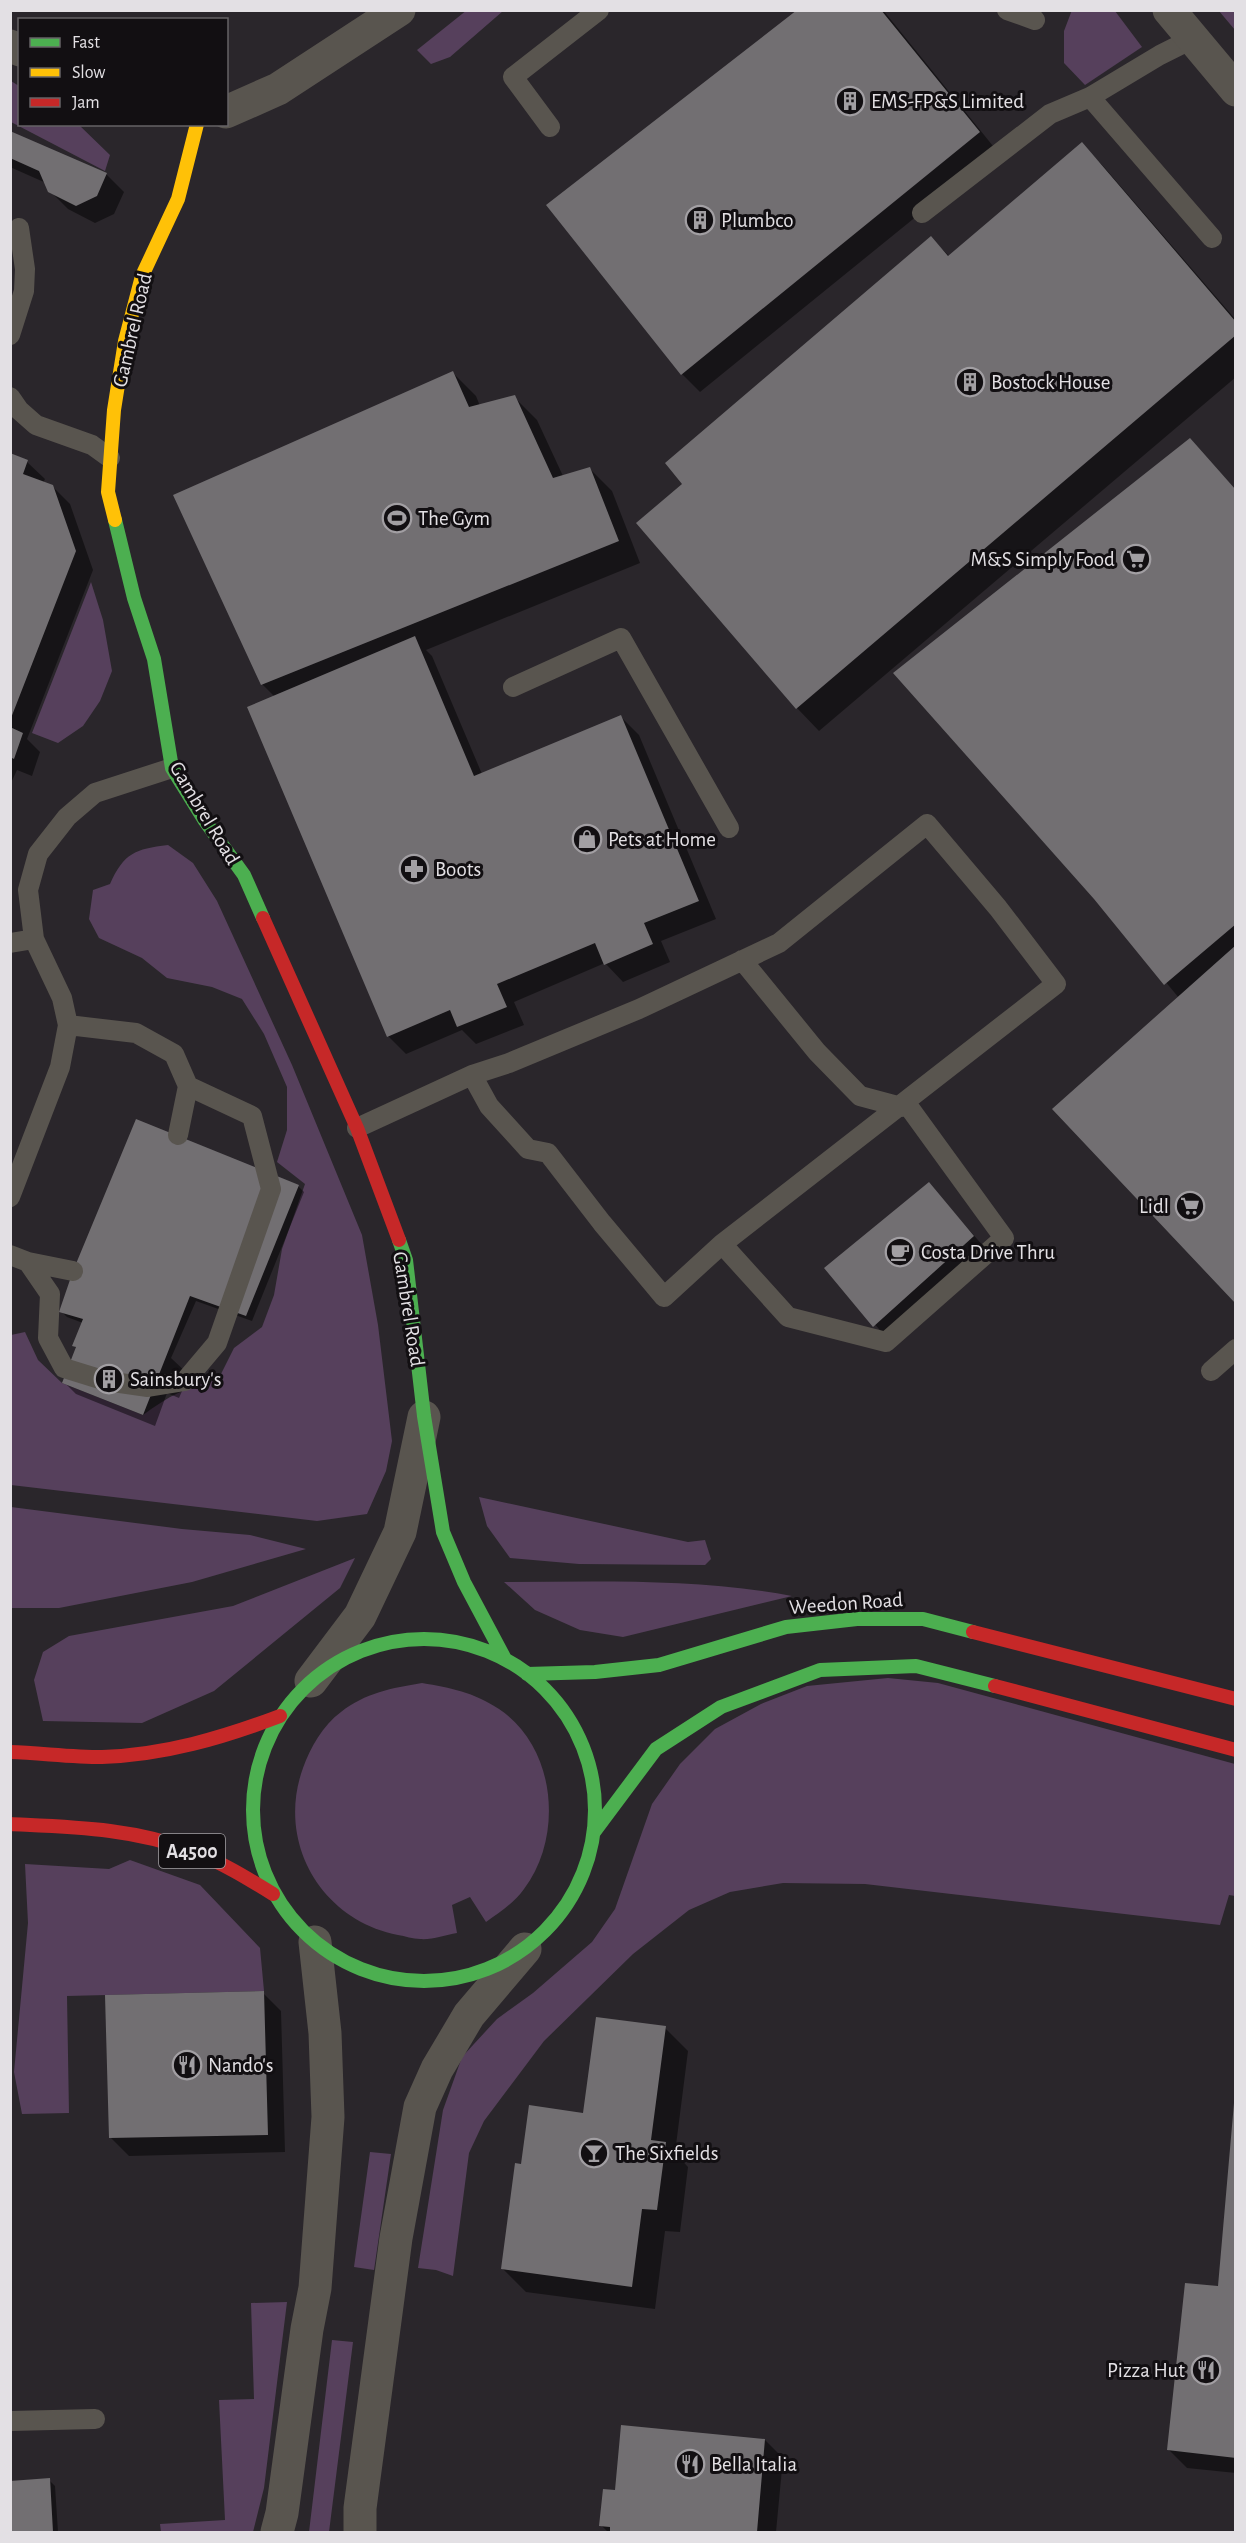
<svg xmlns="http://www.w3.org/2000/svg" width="1246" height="2543" font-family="'Alegreya Sans',sans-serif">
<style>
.green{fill:#56405c}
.shadow{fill:#0007}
.building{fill:#726f72}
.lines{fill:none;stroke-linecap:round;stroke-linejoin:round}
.lane{stroke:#59554f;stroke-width:20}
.street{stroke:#59554f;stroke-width:33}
.fast{stroke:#4caf50;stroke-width:14}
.slow{stroke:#ffc107;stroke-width:14}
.jam{stroke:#c62828;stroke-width:14}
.labels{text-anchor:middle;stroke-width:6;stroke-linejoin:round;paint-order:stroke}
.shield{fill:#120f12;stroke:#a4a1a5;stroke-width:1.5}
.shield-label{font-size:20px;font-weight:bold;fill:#e3e0e4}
.poi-label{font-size:21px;fill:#e3e0e4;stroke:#120f12;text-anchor:start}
.street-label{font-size:21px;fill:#e3e0e4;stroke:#120f12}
</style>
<rect width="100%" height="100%" fill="#2a262b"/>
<path class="green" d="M467,10L503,11L450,57L431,64L417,50Z
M1072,10L1115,11L1142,47L1085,85L1064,63V31Z
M1219,11H1235V30Z
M11,81L19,86L20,124L79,125L110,155L105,171L11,122Z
M91,582L103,620L112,671L100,701L83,726L58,743L32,733Z
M168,845L193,863L217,901L292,1065L362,1235L378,1325L392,1441L386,1471L367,1514L317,1521L11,1485V1335L25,1332L38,1360L62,1383L143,1415C167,1397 189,1385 218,1380L234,1348L262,1327L274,1295L282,1249L305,1184L277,1162L287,1130V1087L264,1034L242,999L212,987L167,978L142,958L99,938L89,919L93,890L110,884C124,853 135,849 168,845Z
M479,1497L688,1542L705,1540L711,1559L705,1565L579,1564L510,1558L487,1526Z
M11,1507L182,1529L250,1535L306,1549L192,1582L59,1608H11Z
M355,1558L340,1588L214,1691L142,1723L43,1721L34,1680L43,1652L69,1636L233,1606Z
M504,1582C600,1582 697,1578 792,1596L623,1637L580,1630L535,1610Z
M888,1678L938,1683L1235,1764V1896L1229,1895L1220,1925L865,1884L783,1883L730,1892L689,1910L633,1954L544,2041L484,2121L469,2153L453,2276L436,2270L418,2268L443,2110L462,2057L497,2019L533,1993L592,1942L615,1909L652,1804L680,1764L715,1729L761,1704L807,1686Z
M422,1683C451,1688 473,1692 499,1709C556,1747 564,1836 524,1889C514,1903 500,1912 486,1922L470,1897L452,1905L457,1933C445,1935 432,1940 420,1939C413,1939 405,1936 398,1935C321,1920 276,1842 303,1768C310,1748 323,1725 341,1712C365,1693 392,1688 422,1683Z
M130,1860L200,1885L260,1948L264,1991L67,1996L69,2113L22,2114L14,2072L28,1923L25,1864L109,1869Z
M370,2152L391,2154L374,2270L354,2267Z
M287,2302L264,2488L253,2532H161L160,2524L225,2520L219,2400L254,2399L251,2303Z
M332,2340L353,2342L329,2532H309Z"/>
<path class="shadow" d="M800,10H883L997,151L700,392L682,374Z
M10,132L106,174L124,192L114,214L95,223L68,209L50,191L46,183L10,167Z
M1082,144L1104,167L1236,320V377L819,731L797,708L684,484L931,238L950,257Z
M453,373L476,396L480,406L514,397L537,420L563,476L590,469L612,491L640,563L426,650L432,656L482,774L621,717L639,735L716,919L661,941L670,962L623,982L605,963L514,1002L524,1025L476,1044L462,1030L406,1054L388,1036L275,697L262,684Z
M1190,440L1236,490V1301L1179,998L1096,898Z
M10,455L27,462L45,479L43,483L52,486L70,504L93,570L27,739L40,752L32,776L17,770L10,785Z
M929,1184L991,1255L892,1344L826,1268Z
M298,1186L304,1192L252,1321L196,1301L171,1358L189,1375L179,1398L167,1393L155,1426L76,1394L64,1382L77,1349L74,1345L83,1323L67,1317L61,1311Z
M263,1993L281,2011L285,2152L129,2156L111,2138Z
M665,2028L688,2051L675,2153L688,2167L680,2232L665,2231L655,2309L526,2292L503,2269L522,2166L584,2114Z
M1236,2102V2473L1187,2468L1169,2450L1219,2288Z
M765,2440L783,2458L776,2532H608L601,2525L616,2491Z
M49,2480L55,2486L58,2532H10V2483Z"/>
<path class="building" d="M797,10H881L980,132L681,375L546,205Z
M10,131L107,173L97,196L76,206L48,192L39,171L10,158Z
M1082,142L1236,322V335L796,709L636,523L682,484L665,463L931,236L948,256Z
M453,371L469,407L515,395L553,478L590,467L619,541L261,685L173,495Z
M1190,438L1236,490V924L1164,985L1094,899L893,673Z
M10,453L28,460L23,474L53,485L76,551L11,718Z
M415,636L474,776L621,715L699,901L644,923L653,944L604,965L595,943L497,984L507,1007L457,1027L450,1010L387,1037L247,707Z
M10,727L23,733L14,759L10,757Z
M1236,945V1304L1052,1109Z
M136,1119L299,1185L246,1316L190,1296L143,1415L62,1383L76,1347L72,1346L83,1319L59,1312L73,1271Z
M929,1182L974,1236L873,1327L824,1268Z
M264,1991L268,2135L109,2138L105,1995Z
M596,2017L666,2026L651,2140L666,2142L657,2210L642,2209L632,2287L501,2269L515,2163L521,2164L529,2105L583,2113Z
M1234,2103H1236V2458L1167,2450L1185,2283L1218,2286Z
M621,2425L765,2439L757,2532H610V2527L599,2526L603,2489L615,2490Z
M50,2478L53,2532H10V2481Z"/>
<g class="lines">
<path class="lane" d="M1007,10L1035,20
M1090,97L1212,238
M550,127L513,77L599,10
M922,213L1050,114L1090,97L1160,55L1194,38
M10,335L24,291L25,269L19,228
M10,397L19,410L36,425L92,445L110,458
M513,687L621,638L729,828
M10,943L34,939
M742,960L817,1052L860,1096L901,1107
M68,1025L136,1033L174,1054L188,1086L178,1135
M357,1128L472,1075L509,1063L639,1009L779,943L927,824L998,908L1056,984L722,1244L664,1297L602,1223L548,1153L528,1149L489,1106L472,1075
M10,1197L60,1067L68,1025L62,998L34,939L28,890L38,854L67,817L95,793L172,768
M722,1244L788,1317L886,1342L1004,1238L906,1103
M10,1255L28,1262L73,1271
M28,1262L50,1294L48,1338L64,1368L106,1381L148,1387L185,1381L217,1343L271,1189L252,1116L188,1086
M1211,1371L1236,1349
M10,2421L95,2419"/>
<path class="street" d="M1169,10L1236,90
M10,46L20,50
M226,112L278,89L399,10
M311,1681L360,1616L400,1532L424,1417
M277,2532L282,2513L307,2329L315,2288L328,2117L325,2033L315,1942
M360,2532V2508L396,2238L420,2107L437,2069L469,2015L525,1949"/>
<path class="fast" d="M115,520L134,598L154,659L172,768L205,821L244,875L263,918
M399,1240L406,1260L424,1416L443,1532L464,1582L505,1659
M253 1810a171 171 0 1 1 342 0a171 171 0 1 1-342 0Z
M527,1674L595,1672L659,1665L786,1627L857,1619H923L973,1632
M594,1832L656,1749L721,1707L820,1670L916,1666L995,1686"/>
<path class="slow" d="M115,520L108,492L114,410L125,341L142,276L178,199L197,124"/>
<path class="jam" d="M263,918L357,1128L399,1240
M973,1632L1236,1699
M995,1686L1236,1750
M10,1752C41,1753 71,1757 102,1757C164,1755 222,1738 280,1716
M10,1824C71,1827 134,1828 192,1851C221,1862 247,1878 273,1894"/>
</g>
<defs>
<g id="building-ring" transform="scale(1.5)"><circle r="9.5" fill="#120f12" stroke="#a29fa3" stroke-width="1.5"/><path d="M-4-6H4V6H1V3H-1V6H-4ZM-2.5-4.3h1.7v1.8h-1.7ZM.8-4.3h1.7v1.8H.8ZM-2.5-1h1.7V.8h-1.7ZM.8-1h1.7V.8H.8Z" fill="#a29fa3"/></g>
<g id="stadium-ring" transform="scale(1.5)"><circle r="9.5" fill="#120f12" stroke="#a29fa3" stroke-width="1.5"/><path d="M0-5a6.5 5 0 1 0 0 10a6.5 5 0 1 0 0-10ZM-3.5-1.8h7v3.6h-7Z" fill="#a29fa3"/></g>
<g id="supermarket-ring" transform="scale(1.5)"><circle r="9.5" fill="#120f12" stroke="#a29fa3" stroke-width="1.5"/><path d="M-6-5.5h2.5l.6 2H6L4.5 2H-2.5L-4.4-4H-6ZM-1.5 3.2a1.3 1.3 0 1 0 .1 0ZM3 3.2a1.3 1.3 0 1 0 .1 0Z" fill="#a29fa3"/></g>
<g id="shop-ring" transform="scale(1.5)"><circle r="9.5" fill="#120f12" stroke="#a29fa3" stroke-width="1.5"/><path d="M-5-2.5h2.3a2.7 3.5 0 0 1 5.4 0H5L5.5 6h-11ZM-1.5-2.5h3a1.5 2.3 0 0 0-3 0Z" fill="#a29fa3"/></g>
<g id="pharmacy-ring" transform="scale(1.5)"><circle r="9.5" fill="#120f12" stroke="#a29fa3" stroke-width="1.5"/><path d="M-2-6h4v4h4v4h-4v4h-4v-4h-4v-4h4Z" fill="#a29fa3"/></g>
<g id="cafe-ring" transform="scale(1.5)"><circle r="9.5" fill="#120f12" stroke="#a29fa3" stroke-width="1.5"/><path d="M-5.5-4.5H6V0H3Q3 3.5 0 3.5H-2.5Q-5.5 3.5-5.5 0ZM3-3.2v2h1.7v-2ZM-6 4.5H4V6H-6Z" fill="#a29fa3"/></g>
<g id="restaurant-ring" transform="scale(1.5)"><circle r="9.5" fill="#120f12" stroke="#a29fa3" stroke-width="1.5"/><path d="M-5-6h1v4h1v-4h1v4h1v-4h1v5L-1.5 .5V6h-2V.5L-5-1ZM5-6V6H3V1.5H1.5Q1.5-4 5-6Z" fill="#a29fa3"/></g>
<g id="bar-ring" transform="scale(1.5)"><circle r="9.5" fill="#120f12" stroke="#a29fa3" stroke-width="1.5"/><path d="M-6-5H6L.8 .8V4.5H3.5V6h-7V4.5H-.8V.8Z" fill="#a29fa3"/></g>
</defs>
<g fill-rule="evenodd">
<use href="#building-ring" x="850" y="101"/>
<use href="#building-ring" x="700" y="220"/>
<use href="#building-ring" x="970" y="382"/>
<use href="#stadium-ring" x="397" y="518"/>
<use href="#supermarket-ring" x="1136" y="559"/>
<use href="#shop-ring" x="587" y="839"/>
<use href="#pharmacy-ring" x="414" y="869"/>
<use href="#supermarket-ring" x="1190" y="1206"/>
<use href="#cafe-ring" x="900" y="1252"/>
<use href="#building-ring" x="109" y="1379"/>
<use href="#restaurant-ring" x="187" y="2065"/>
<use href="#bar-ring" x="594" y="2153"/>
<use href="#restaurant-ring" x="1206" y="2370"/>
<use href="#restaurant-ring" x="690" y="2464"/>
</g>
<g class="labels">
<rect class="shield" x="159" y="1834" width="66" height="34" rx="4.5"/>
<g class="shield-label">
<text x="192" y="1858">A4500</text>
</g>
<g class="poi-label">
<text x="871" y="108">EMS-FP&amp;S Limited</text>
<text x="721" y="227">Plumbco</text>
<text x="991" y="389">Bostock House</text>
<text x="418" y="525">The Gym</text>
<text x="1115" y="566" text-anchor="end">M&amp;S Simply Food</text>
<text x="608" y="846">Pets at Home</text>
<text x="435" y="876">Boots</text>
<text x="1169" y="1213" text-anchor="end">Lidl</text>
<text x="921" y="1259">Costa Drive Thru</text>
<text x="130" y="1386">Sainsbury's</text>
<text x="208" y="2072">Nando's</text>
<text x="615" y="2160">The Sixfields</text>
<text x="1185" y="2377" text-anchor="end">Pizza Hut</text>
<text x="711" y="2471">Bella Italia</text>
</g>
<g class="street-label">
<text transform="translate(132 330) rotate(-77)" y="7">Gambrel Road</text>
<text transform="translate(205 813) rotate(59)" y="7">Gambrel Road</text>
<text transform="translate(409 1309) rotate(81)" y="7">Gambrel Road</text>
<text transform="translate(846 1603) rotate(-4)" y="7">Weedon Road</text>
</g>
</g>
<rect width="1246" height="2543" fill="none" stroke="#e3e0e4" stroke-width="24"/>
<rect x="18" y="18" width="210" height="108" fill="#120f12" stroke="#666366" stroke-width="1.5"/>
<rect x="30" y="38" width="30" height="9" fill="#4caf50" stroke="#666366" stroke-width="1.5"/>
<text x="72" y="48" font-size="18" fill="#e3e0e4">Fast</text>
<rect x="30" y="68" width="30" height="9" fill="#ffc107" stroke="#666366" stroke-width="1.5"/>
<text x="72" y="78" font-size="18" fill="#e3e0e4">Slow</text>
<rect x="30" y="98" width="30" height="9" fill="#c62828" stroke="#666366" stroke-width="1.5"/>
<text x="72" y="108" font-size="18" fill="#e3e0e4">Jam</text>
</svg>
